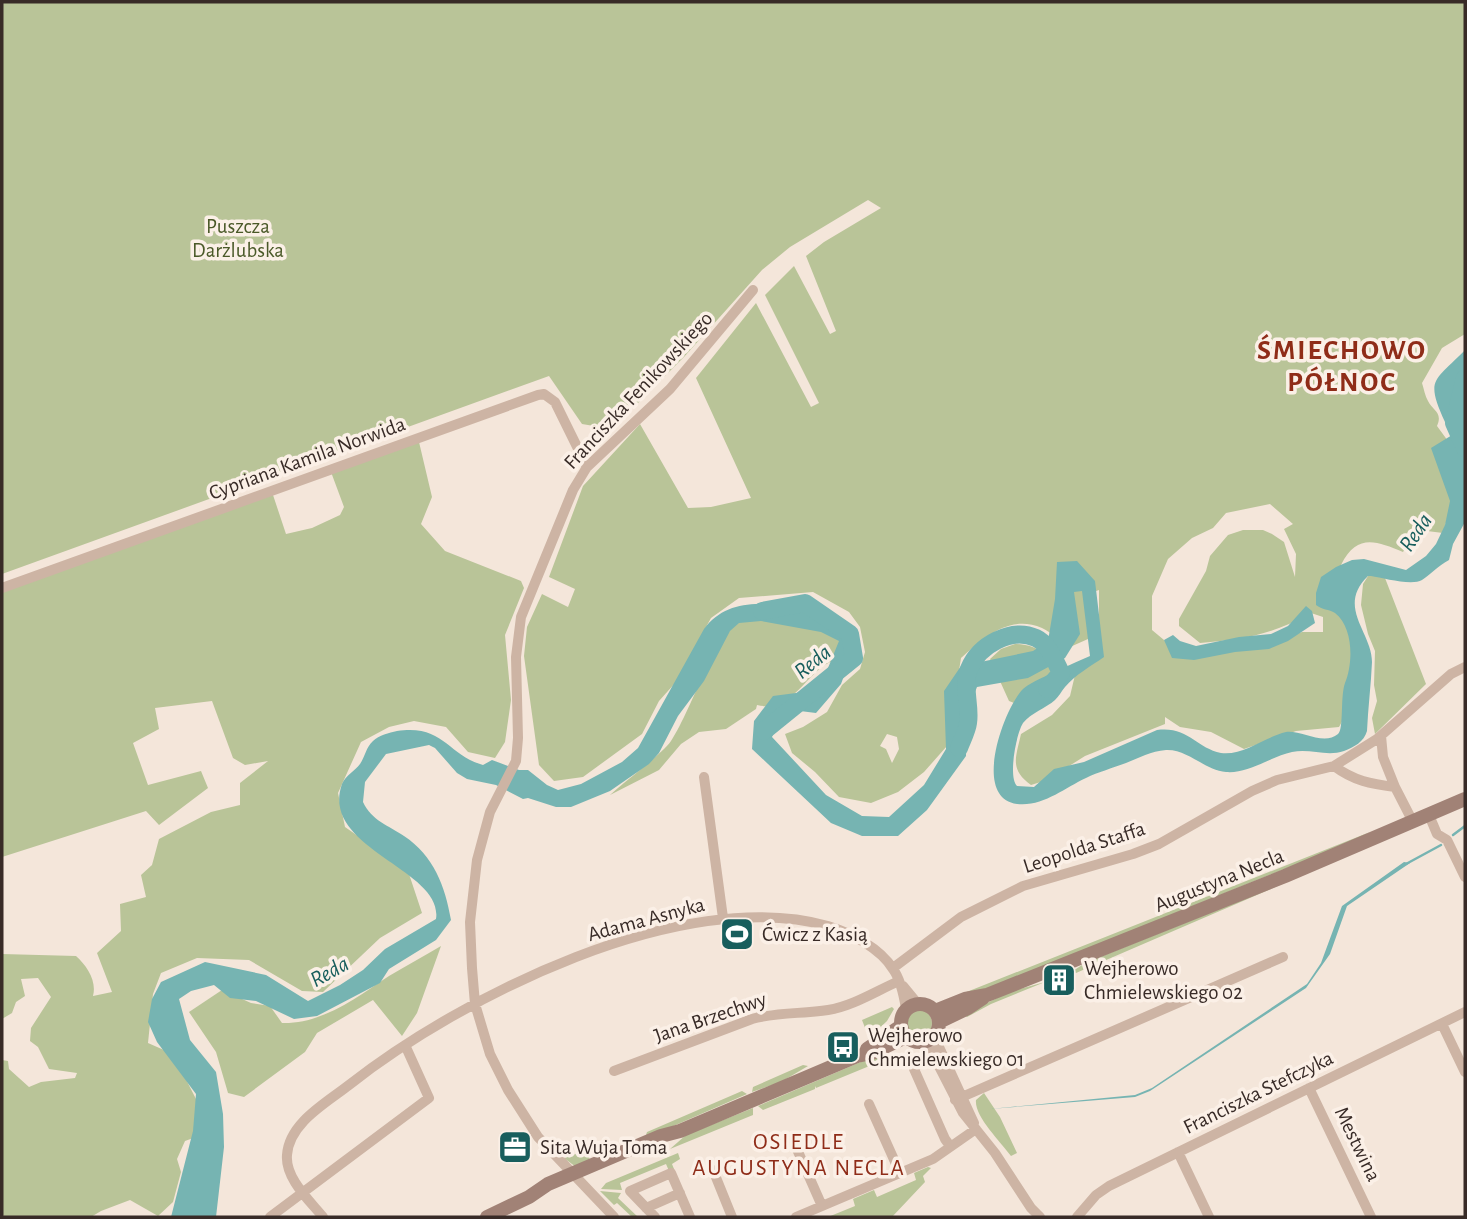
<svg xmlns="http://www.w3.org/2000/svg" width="1467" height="1219" font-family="'Alegreya Sans',sans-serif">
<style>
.green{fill:#b9c498;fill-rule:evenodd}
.water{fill:#76b4b2}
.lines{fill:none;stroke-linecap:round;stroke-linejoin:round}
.stream{stroke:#76b4b2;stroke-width:2.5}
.river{stroke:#76b4b2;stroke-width:18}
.minor{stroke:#cdb4a4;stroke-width:10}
.secondary{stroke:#a18276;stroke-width:14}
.labels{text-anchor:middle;stroke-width:7;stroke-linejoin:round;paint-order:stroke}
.park-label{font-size:21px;fill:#4a5928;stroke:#fbf0e7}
.street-label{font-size:21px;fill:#382b27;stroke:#fbf0e7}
.poi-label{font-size:21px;fill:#382b27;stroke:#fbf0e7;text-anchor:start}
.water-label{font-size:23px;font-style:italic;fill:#185e5d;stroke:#fbf0e7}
.neighbourhood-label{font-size:23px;letter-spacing:2px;fill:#8f2c18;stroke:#fbf0e7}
.district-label{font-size:28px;font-weight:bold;letter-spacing:2px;fill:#8f2c18;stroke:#fbf0e7}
</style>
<rect width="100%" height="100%" fill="#f4e6da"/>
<path class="green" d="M2,2H1465V334L1442,348L1422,383C1424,389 1425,396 1428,401C1433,411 1443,412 1437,426L1456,452L1460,473L1443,533L1427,531L1409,542L1403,552C1376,541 1357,533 1341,565C1348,610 1365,687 1339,727L1296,731L1244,749L1211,732L1180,727L1165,717V724L1085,756L1047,780L1031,785C1009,769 1016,757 1021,734L1052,715L1070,696L1075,675L1099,656V590L1090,593L1088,639L1070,647C1061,641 1052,633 1042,628C1009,614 984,638 961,658L947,746L924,772L898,792L871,803L839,797L815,772L792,753L785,734L803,727L827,712L842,685L860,669L865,652L860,627L849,612L813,592L739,598L711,618L676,682L659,701L642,734L583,777L554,781L539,765L524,656L527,627L542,594L568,607L575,589L549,577L583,486L640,424L688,508L711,507L751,498L696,378L756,303L811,407L819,403L765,295L794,266L830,334L836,331L806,256L824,242L881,208L868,200L790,247L762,270L684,357L612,429L582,424L549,376L2,574ZM1270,504L1293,524L1284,529L1296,554L1295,577L1284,542L1272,534L1263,530H1243L1228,535L1210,556L1206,571L1179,619V626L1200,643C1245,639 1271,635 1311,613L1323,617V632H1302L1262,647L1176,650L1152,630V596L1168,559L1192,538L1213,528L1226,513ZM887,734L897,737L899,749L892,763L886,749L880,746Z
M419,442L432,497L421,524L445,551L521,581L524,588L505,635L511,700L505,742L495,758L468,752L446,727L414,721L389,727L361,742L338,793L345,827L408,871L422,913L380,938L323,992L302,991L249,960L197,958L161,973L153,994L148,1043L173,1054L196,1099V1137L185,1141L177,1159L181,1172L173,1202L158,1216L130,1200L101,1211L91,1217H4L2,1212V1060L8,1061L9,1069L29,1087L41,1082L75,1078L77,1073L49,1069L38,1047L30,1041L31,1028L51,997L38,978L21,979L25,996L16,1002L12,1013L2,1019V954L76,956C87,966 97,981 93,996L112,992L97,953L121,931L120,904L146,897L141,875L152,865L159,839L211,812L240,805V783L268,761L245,765L233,758L212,701L155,708L159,729L133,743L148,785L201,771L208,788L159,825L146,811L2,857V588L272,492L286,534L312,528L340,515L344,507L331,472Z
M1370,573L1385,578L1426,684L1375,734L1372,718L1377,701L1374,685L1375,651L1368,634L1361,605L1363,584Z
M755,612L839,636L843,648L837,659C807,668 794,714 757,705L756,709L726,729L699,732L681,744L659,770L610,795C625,781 661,755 671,741C694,707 716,623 755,612Z
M1015,644C1042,645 1051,657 1055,683L1024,707L1009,701L990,659L1001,649Z
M1370,832L1349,843L1000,984L957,998L959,995Z
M1287,882L1076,973L1073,971L1085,963Z
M441,946L417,1013L402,1036L373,1000L317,1033L305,1052L244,1097L228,1093L216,1052L189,1012L222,990L251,1003L270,1006L282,1023C323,1024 357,997 389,976C406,966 424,956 441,946Z
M1045,982L991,1004L967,1017L963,1015L1009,992Z
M892,1007L894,1009L887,1021L869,1038L862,1020Z
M906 1023a13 13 0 1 1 26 0a13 13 0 1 1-26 0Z
M884,1052L886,1057L884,1060L816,1088L815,1086V1089L763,1110L758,1106Z
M803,1065L808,1066L781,1082L752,1092L753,1087Z
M742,1091L747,1094L655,1134L646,1135L647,1132Z
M984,1093L1000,1117L1017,1153L1011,1156C1000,1141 974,1116 976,1100Z
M753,1108V1115L670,1149L686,1135Z
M585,1151L591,1161L576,1167L564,1158Z
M678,1153L680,1159L672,1164L674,1169L669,1171L666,1164L620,1183L622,1190L601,1189L606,1183Z
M928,1167L931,1168L923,1176L925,1182L892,1217H828L855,1206L853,1199L874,1190L877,1197L916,1180L914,1173Z
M600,1191L621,1193L618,1198L638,1217H632L617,1203L614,1205Z"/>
<path class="water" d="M1465,350V375L1452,401L1457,410L1465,408V425L1458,427L1445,422C1425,378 1434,382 1465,350Z
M1457,432L1465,433V522L1453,544L1449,560C1437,567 1432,573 1422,580C1412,586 1383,578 1371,576H1368C1336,607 1372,632 1372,662C1371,685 1368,708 1367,731C1364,742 1354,747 1344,751C1326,757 1310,748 1292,752C1270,757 1248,774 1226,772C1204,770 1188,749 1166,750C1151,751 1139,758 1126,763C1113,768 1098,772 1086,778C1064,788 1043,807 1017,804C971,798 1004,708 1023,689C1031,681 1077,662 1090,656L1082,591L1074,592L1080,634L1065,658L1028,678L977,687L967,712L966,756L927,810L898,836H862L831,823L752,749L754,721L773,696L819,690L839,641L821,632L761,621L739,623L730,631L704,681L678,716L659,753L649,764L610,791L571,807H556L528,798L523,799L496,785L467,779L457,773L435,748L429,745L386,754L365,782L363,802C372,821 388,825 404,836C434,856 445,886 451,920L436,940L389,969L380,983L317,1016L294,1019L256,1001L230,998L214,985L191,991L179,999L190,1040L216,1072L223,1114L224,1147L216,1217H171L193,1131L196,1094L157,1042L148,1022L152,999L161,982L205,962L266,975L308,1001L340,985L363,970L385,949L436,919C444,869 319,849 342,784C346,775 355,771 360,764C365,757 366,747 373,741C379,735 389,733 397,731C444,724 447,755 483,765L492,760L519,770H528L547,785L558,790L581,784L622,762L638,748L704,629C736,585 801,610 844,621L856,643L841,684L816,713L784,709L772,737L826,795L862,816L889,817L924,785L946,749L944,691L961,666L1033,651L1048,641L1055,599L1057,562L1077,561L1095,581L1104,657C1091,666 1075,675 1065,687C1061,692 1059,696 1055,700C1046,708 1031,713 1023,723C1016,734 1008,777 1017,786L1034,787L1054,769L1084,762L1157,730C1188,726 1196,748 1221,753C1243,756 1265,737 1286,732C1301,730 1324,746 1338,734C1344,729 1340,697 1345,683C1353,664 1354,628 1335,613C1329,609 1322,610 1316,605V593L1321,577L1336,567L1352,560L1364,559L1406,570L1426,556L1436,544L1445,525L1450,501L1431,448Z
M1306,606L1312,611L1315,623L1288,641L1269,649L1235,652L1194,660L1172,658L1164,640L1173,635L1180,641L1196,646L1239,637L1271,634L1288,626Z
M1404,862L1410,863L1347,906L1330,954L1306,988L1150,1091L1135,1097L990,1109L1135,1095L1152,1088L1307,984L1321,963L1342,906Z"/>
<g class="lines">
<path class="stream" d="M1453,835L1465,826
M1406,864L1441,845"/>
<path class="river" d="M1465,378L1454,423L1465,448
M762,611L805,603L850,634L854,658L764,731
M959,748C962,740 967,731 968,723C971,706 962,685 969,669C979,645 1011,627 1036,638C1049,644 1055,661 1061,673L1047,689"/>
<path class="minor" d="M2,588L538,395L544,394L555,402L587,467
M1381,736L1383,757L1395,787
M1334,766C1354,781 1371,784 1395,787L1413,822
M704,777L723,918
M1429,815L1437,834L1447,840L1465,877
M893,968L961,917L1023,886L1133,854L1159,844L1252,791L1277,780L1334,766L1377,739L1451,674L1465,667
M903,986L917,1003
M1442,1024L1465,1072
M934,1036L974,1123
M926,1041L963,1113L995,1153L1031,1208L1040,1217
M914,1069L945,1139L950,1146
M614,1071L752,1019C777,1012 803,1014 828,1010C853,1006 876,991 899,981
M1309,1088L1371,1217
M955,1100L1283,957
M869,1104L900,1173
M792,1138L822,1206
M1178,1152L1209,1217
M713,1170L732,1217
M646,1208L680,1193
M270,1217L429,1098L405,1045
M323,1217C309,1200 285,1178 287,1155C289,1123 326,1103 349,1085C461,997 682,885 828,926C851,933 880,948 893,969C901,980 904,996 906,1009
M614,1217L538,1137L508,1090L490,1054L475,1004L472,968L470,922L477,860L490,812L516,761L518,738L516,657L521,617L573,490L587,467L670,389L753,290
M655,1217L630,1191L671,1173L690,1217
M796,1217L933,1159L976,1129
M1077,1217L1096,1195L1109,1186L1465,1012"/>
<path class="secondary" d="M901 1023a19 19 0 1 1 38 0a19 19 0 1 1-38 0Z
M935,1011L965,999L987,995L1285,876L1465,799
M939,1022L968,1008L983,998
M867,1049L901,1026
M487,1217L529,1197L548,1184L661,1136L680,1131L857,1056L872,1053L906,1037"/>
</g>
<defs>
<g id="stadium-square" transform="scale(1.75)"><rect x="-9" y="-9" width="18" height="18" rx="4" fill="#185e5d" stroke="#fbf0e7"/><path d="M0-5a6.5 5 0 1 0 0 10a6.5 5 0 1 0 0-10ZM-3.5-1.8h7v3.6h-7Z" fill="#fff"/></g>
<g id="building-square" transform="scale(1.75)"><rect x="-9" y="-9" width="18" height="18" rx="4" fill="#185e5d" stroke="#fbf0e7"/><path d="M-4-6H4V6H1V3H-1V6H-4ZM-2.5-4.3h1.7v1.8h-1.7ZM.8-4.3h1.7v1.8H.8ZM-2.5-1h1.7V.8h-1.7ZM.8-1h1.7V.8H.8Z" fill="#fff"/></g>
<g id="bus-square" transform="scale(1.75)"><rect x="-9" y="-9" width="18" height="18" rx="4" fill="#185e5d" stroke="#fbf0e7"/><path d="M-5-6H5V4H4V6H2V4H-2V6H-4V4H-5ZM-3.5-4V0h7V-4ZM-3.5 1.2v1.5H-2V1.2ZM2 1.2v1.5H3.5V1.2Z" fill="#fff"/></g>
<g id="office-square" transform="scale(1.75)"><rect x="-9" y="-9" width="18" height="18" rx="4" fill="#185e5d" stroke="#fbf0e7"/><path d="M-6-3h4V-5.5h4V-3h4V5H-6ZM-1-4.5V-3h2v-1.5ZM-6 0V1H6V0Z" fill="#fff"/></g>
</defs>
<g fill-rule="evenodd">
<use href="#stadium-square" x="737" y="934"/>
<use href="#building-square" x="1059" y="980"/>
<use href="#bus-square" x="843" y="1047"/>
<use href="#office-square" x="515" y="1147"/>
</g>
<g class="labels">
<g class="park-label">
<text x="238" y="233">Puszcza<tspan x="238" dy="24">Darżlubska</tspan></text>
</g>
<g class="street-label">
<text transform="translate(638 390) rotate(-47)" y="7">Franciszka Fenikowskiego</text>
<text transform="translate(307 458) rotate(-20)" y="7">Cypriana Kamila Norwida</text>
<text transform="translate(1084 847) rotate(-18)" y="7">Leopolda Staffa</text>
<text transform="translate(1219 880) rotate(-22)" y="7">Augustyna Necla</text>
<text transform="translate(646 919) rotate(-15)" y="7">Adama Asnyka</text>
<text transform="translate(710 1017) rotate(-19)" y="7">Jana Brzechwy</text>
<text transform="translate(1258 1092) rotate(-26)" y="7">Franciszka Stefczyka</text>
<text transform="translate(1358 1144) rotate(64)" y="7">Mestwina</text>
</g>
<g class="poi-label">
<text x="762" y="941">Ćwicz z Kasią</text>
<text x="1084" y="975">Wejherowo<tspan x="1084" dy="24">Chmielewskiego 02</tspan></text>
<text x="868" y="1042">Wejherowo<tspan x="868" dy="24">Chmielewskiego 01</tspan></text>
<text x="540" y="1154">Sita Wuja Toma</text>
</g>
<g class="water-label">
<text transform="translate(1415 532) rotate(-56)" y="8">Reda</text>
<text transform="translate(812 661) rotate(-39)" y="8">Reda</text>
<text transform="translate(329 971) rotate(-29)" y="8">Reda</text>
</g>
<g class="neighbourhood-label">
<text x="799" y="1149">OSIEDLE<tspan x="799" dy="26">AUGUSTYNA NECLA</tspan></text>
</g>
<g class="district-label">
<text x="1342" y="359">ŚMIECHOWO<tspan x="1342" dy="32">PÓŁNOC</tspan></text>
</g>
</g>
<rect width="1467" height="1219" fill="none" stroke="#382b27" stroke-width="7"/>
</svg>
